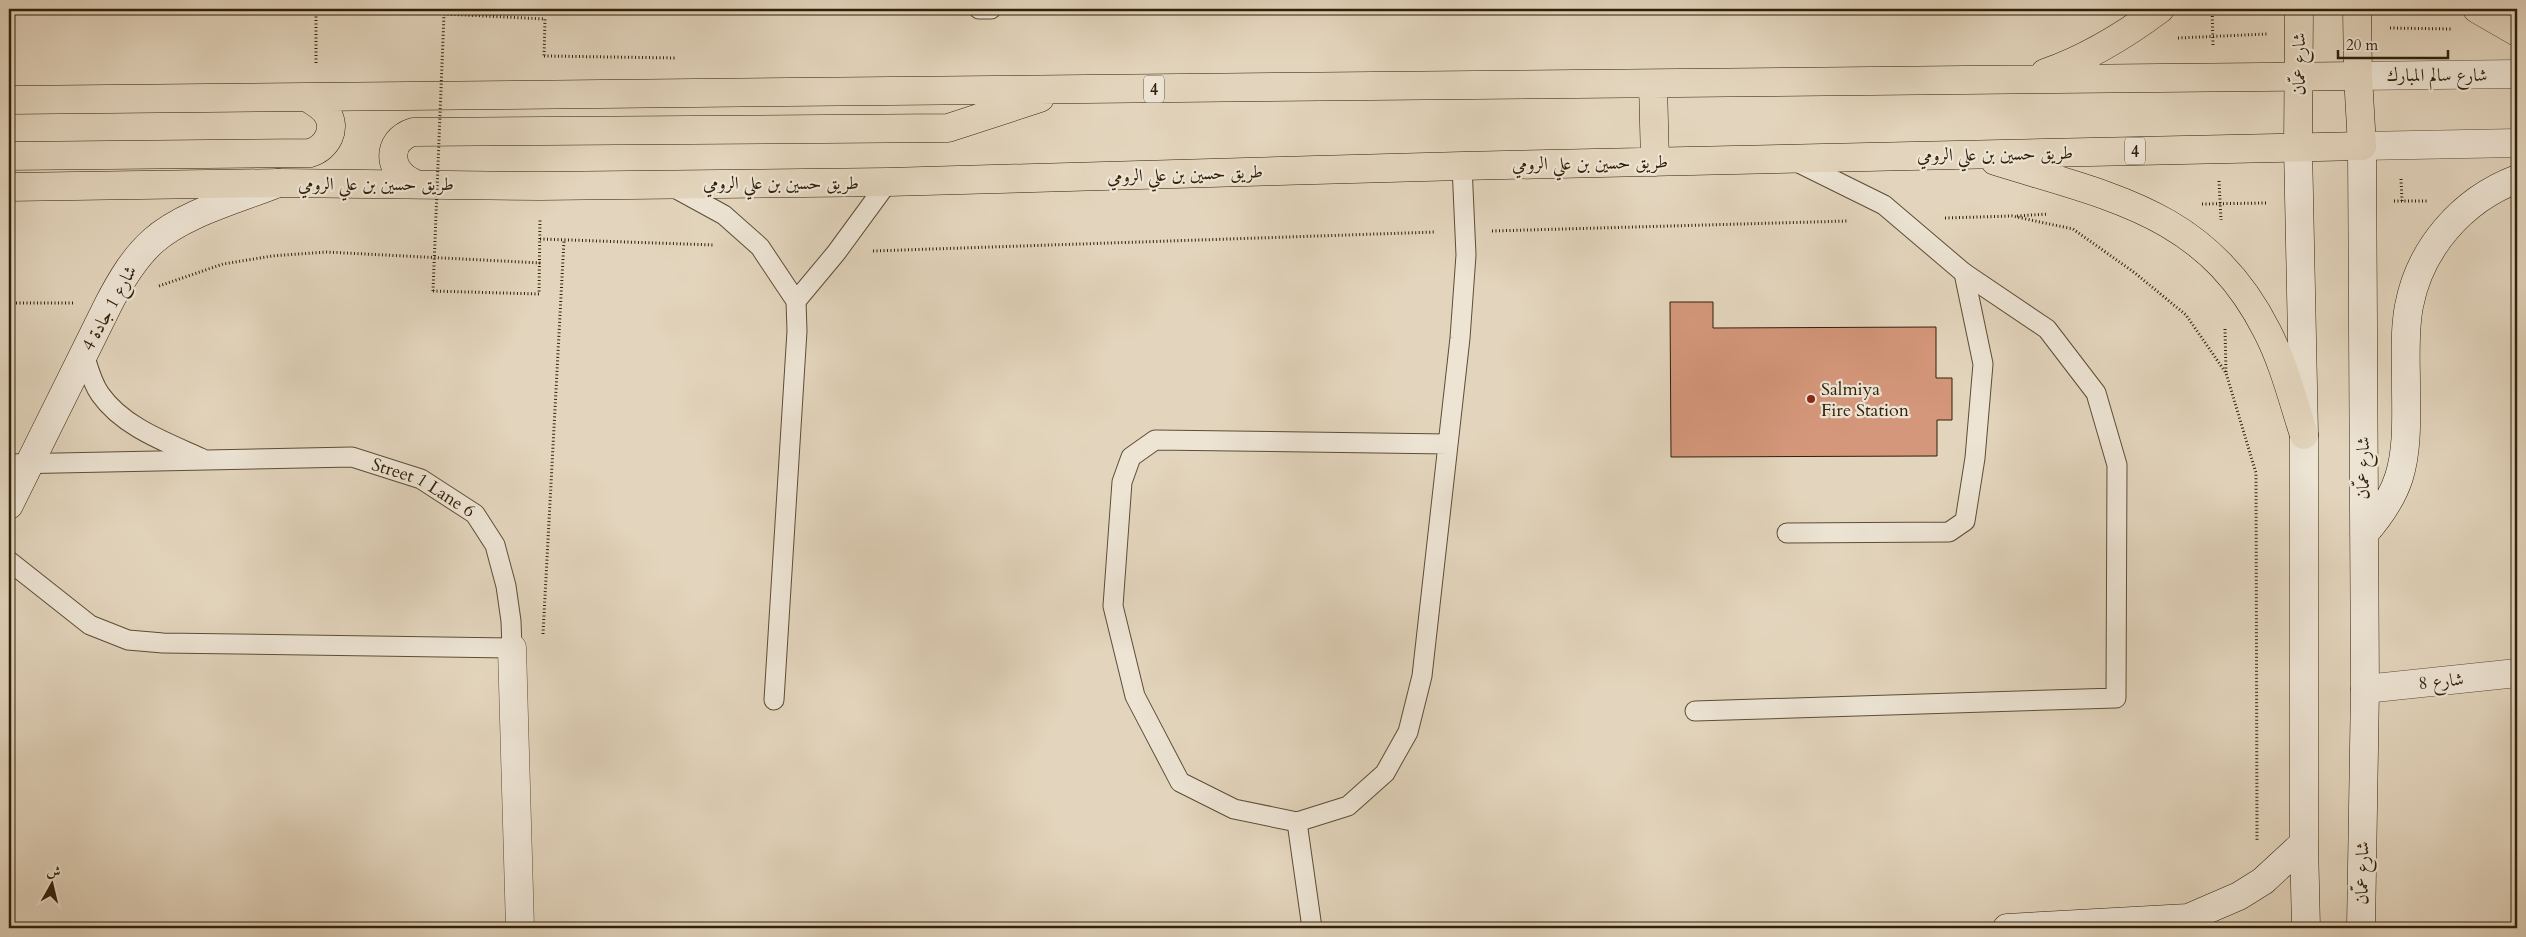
<svg xmlns="http://www.w3.org/2000/svg" width="2526" height="937" font-family="Cardo,Amiri,serif">
<style>
.building{fill:#d5977b;stroke:#302009}
.lines{fill:none;stroke-linecap:round;stroke-linejoin:round}
.lane-casing{stroke:#5d4d36;stroke-width:21}
.street-casing{stroke:#5d4d36;stroke-width:29}
.secondary-casing{stroke:#302009;stroke-width:29}
.primary-casing{stroke:#302009;stroke-width:29}
.highway-casing{stroke:#302009;stroke-width:29}
.path{stroke:#302009;stroke-width:3;stroke-dasharray:1 2.5;stroke-linecap:butt}
.lane{stroke:#ede4d4;stroke-width:19}
.street{stroke:#ede4d4;stroke-width:28}
.secondary{stroke:#ede4d4;stroke-width:28}
.primary{stroke:#e3d5bd;stroke-width:28}
.highway{stroke:#e3d5bd;stroke-width:28}
.path-bridge{stroke:#302009;stroke-width:3;stroke-dasharray:1 2.5;stroke-linecap:butt}
.poi-dot{fill:#8f2418;stroke:#ede4d4;stroke-width:2}
.labels{text-anchor:middle;stroke-width:4.5;stroke-linejoin:round;paint-order:stroke}
.shield{fill:#ede4d4;stroke:#695b46;stroke-width:1}
.shield-label{font-size:16px;font-weight:bold;fill:#302009}
.street-label{font-size:18px;fill:#302009;stroke:#ede4d4}
.poi-label{font-size:18px;fill:#302009;stroke:#ede4d4;text-anchor:start}
</style>
<rect width="100%" height="100%" fill="#e3d5bd"/>
<filter id="stains"><feTurbulence type="fractalNoise" baseFrequency=".004" numOctaves="4"/><feColorMatrix values="0 0 0 0 .2 0 0 0 0 .09 0 0 0 0 .02 0 0 0 .5 -.17"/></filter>
<radialGradient id="worn" r=".72"><stop offset=".6" stop-color="#630" stop-opacity="0"/><stop offset="1" stop-color="#630" stop-opacity=".3"/></radialGradient>
<path class="building" d="M1670,302H1713V328L1936,327V378H1952V420H1937V456L1671,457Z"/>
<g class="lines">
<g class="lane-casing">
<g id="lane">
<path d="M979,9H991"/>
<path d="M671,186L724,215L760,247L796,301L797,331L774,700"/>
<path d="M796,301L836,253L888,182"/>
<path d="M84,354C88,367 92,383 100,394C123,427 166,442 201,458"/>
<path d="M1448,444L1155,440L1131,457L1122,482L1113,606L1135,696L1180,782L1234,809L1297,822L1348,806L1385,773L1408,732L1422,676L1460,338L1466,255L1462,166"/>
<path id="s1" d="M9,464L352,457L421,479L475,514L495,545L506,586L511,621L512,648L163,643L128,640L90,625L9,561"/>
<path d="M1787,533L1949,532L1965,521L1975,458L1983,364L1964,273L1884,205L1795,161"/>
<path d="M1695,711L2116,698L2117,465L2096,393L2047,329L1964,273"/>
<path d="M1297,822L1312,928"/>
</g>
</g>
<g class="street-casing">
<path id="street" d="M2358,76L2517,74
M2362,146L2517,143
M512,648L520,928
M2365,689L2517,673"/>
</g>
<g class="secondary-casing">
<path id="secondary" d="M2298,147L2304,435V843L2306,928
M9,505L109,303C121,280 134,258 153,241C184,213 239,199 278,183
M2364,534C2379,517 2392,499 2399,477C2408,448 2406,416 2406,386C2406,360 2404,332 2409,306C2420,248 2462,200 2517,179
M2007,928L2188,918L2239,896L2263,881L2304,843
M2361,928L2365,689L2362,146"/>
</g>
<g class="primary-casing">
<path id="primary" d="M2357,9L2358,76L2362,146
M2477,9L2517,32
M2298,147L2299,9"/>
</g>
<g class="highway-casing">
<path id="highway" d="M2045,73C2088,58 2124,36 2160,9
M1653,84L1655,162
M9,100L2358,76
M9,156L310,153C327,148 338,128 326,112C321,105 313,102 307,97
M1995,161C2110,197 2207,212 2267,331C2284,364 2293,401 2304,435
M414,183C388,173 385,141 413,132L948,128L1040,98
M9,187L280,183L540,186L888,182L1462,166L2362,146"/>
</g>
<path class="path" d="M2212,9L2213,45
M444,14L545,19L544,57
M2390,28L2452,29
M2178,38L2267,34
M544,56L677,58
M316,63V9
M2401,179L2402,201
M2219,181L2221,220
M2394,201H2428
M2202,204L2266,203
M2017,216L2048,214
M1945,218L2012,216L2073,229L2135,273L2186,315L2226,373L2256,473L2257,840
M1492,231L1848,221
M540,239L714,245
M873,251L1436,232
M159,286L223,264L272,256L326,252L541,263
M433,291L539,294L540,219
M9,303H73
M2225,329L2226,372
M543,634L564,240"/>
<use href="#lane" class="lane"/>
<use href="#street" class="street"/>
<use href="#secondary" class="secondary"/>
<use href="#primary" class="primary"/>
<use href="#highway" class="highway"/>
<path class="path-bridge" d="M433,291L444,14"/>
</g>
<circle class="poi-dot" cx="1811" cy="399" r="5"/>
<g class="labels">
<g class="shield">
<rect x="1144" y="75.5" width="20" height="27" rx="4"/>
<rect x="2125" y="137.5" width="20" height="27" rx="4"/>
</g>
<g class="shield-label">
<text x="1154" y="95">4</text>
<text x="2135" y="157">4</text>
</g>
<g class="street-label">
<text transform="translate(2299 64) rotate(-90)" y="6">شارع عمّان</text>
<text x="2437" y="81">شارع سالم المبارك</text>
<text transform="translate(1995 154) rotate(-1)" y="6">طريق حسين بن علي الرومي</text>
<text transform="translate(1590 163) rotate(-1)" y="6">طريق حسين بن علي الرومي</text>
<text transform="translate(1185 174) rotate(-2)" y="6">طريق حسين بن علي الرومي</text>
<text x="781" y="189">طريق حسين بن علي الرومي</text>
<text x="376" y="190">طريق حسين بن علي الرومي</text>
<text transform="translate(109 308) rotate(-61)" y="6">شارع 1 جادة 4</text>
<text transform="translate(2363 468) rotate(-90)" y="6">شارع عمّان</text>
<text dy="6" stroke="none"><textPath href="#s1" startOffset="421">Street 1 Lane 6</textPath></text>
<text transform="translate(2441 681) rotate(-6)" y="6">شارع 8</text>
<text transform="translate(2362 873) rotate(-89)" y="6">شارع عمّان</text>
</g>
<g class="poi-label">
<text x="1821" y="395">Salmiya<tspan x="1821" dy="21">Fire Station</tspan></text>
</g>
</g>
<rect width="2526" height="937" fill="none" stroke="#e3d5bd" stroke-width="30"/>
<rect x="10" y="10" width="2506" height="917" fill="none" stroke="#302009" stroke-width="2.5"/>
<rect x="15" y="15" width="2496" height="907" fill="none" stroke="#302009"/>
<g transform="translate(52 884) rotate(8)" stroke="#ede4d4" stroke-width="4" paint-order="stroke">
<path d="M0-4L9 19L0 12L-9 19Z" fill="#302009"/>
<text y="-8" font-size="14" font-weight="bold" text-anchor="middle" fill="#302009">ش</text>
</g>
<path d="M2338 50v8h110v-8" fill="none" stroke="#302009" stroke-width="2.5"/>
<text x="2346" y="50" font-size="15" fill="#302009" stroke="#ede4d4" stroke-width="4" paint-order="stroke">20 m</text>
<rect width="100%" height="100%" filter="url(#stains)"/>
<rect width="100%" height="100%" fill="url(#worn)"/>
</svg>
